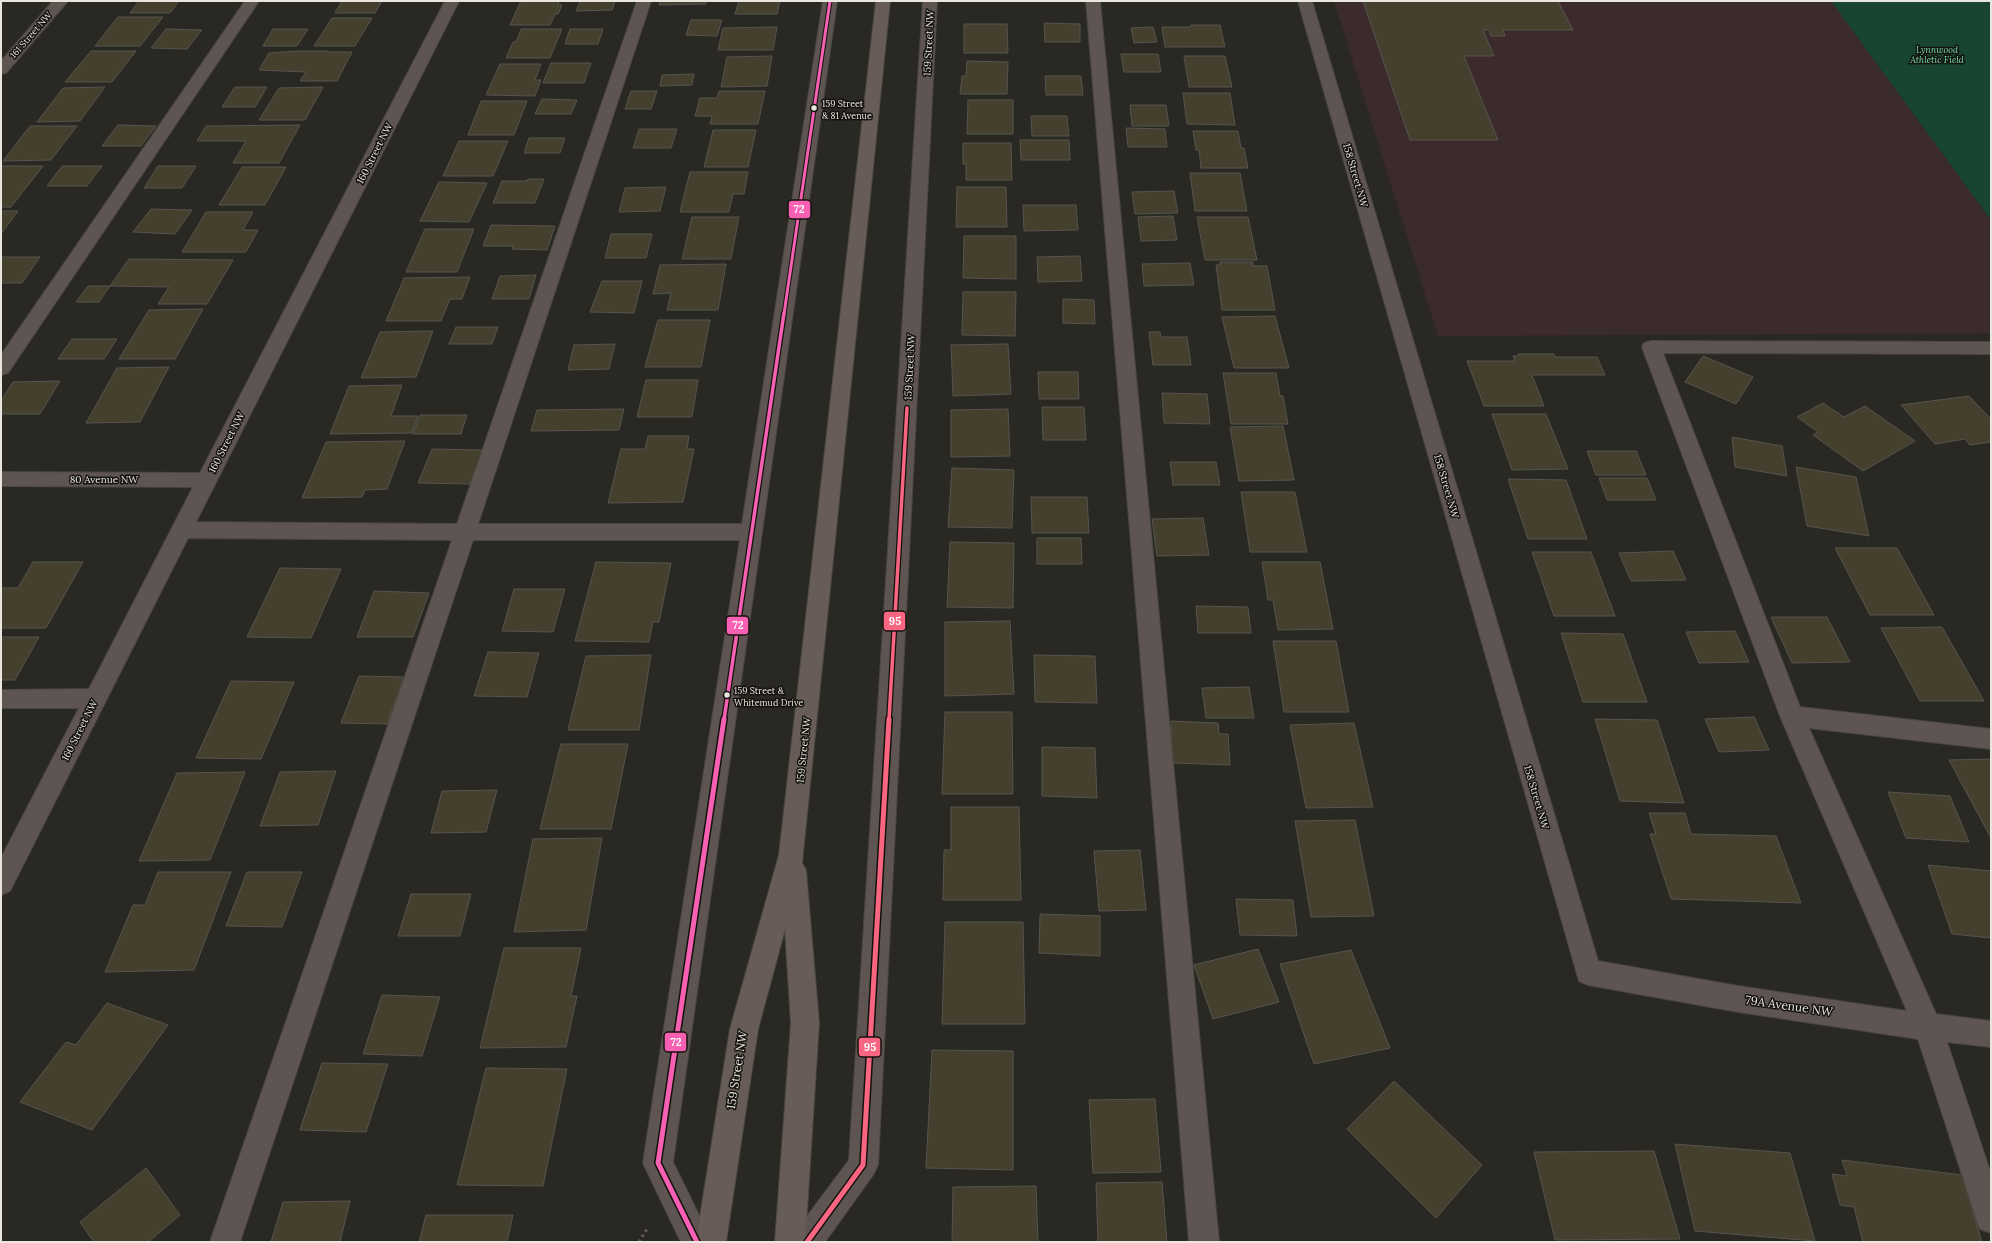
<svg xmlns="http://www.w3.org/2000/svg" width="1992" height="1243" font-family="Lora,serif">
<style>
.education{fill:#3c2b2d}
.green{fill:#184532}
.building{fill:#453f2e;stroke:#55544f}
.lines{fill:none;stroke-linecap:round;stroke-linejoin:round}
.minor-casing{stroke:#484641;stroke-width:2}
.major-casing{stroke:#484641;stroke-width:2}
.path{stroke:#625c58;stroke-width:3;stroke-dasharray:2.5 3.5;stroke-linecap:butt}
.minor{fill:#5e5452;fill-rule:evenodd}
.major{fill:#675c58;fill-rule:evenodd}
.bus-1-far2-casing{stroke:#14120d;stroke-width:5}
.bus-1-far1-casing{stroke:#14120d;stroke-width:6}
.bus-1-casing{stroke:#14120d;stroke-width:8}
.bus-2-far1-casing{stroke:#14120d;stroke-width:6}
.bus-2-casing{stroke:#14120d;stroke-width:8}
.bus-1-far2{stroke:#f860b3;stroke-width:3}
.bus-1-far1{stroke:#f860b3;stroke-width:3.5}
.bus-1{stroke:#f860b3;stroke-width:5}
.bus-2-far1{stroke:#fa6682;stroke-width:3.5}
.bus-2{stroke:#fa6682;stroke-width:5}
.bus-dot{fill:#e9e6e0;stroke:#14120d;stroke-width:1.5}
.labels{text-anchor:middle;stroke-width:3;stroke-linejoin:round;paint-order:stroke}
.far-street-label{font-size:9px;fill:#e9e6e0;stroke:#14120d}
.far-park-label{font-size:9px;font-style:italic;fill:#75dfb0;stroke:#14120d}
.bus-label{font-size:9px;fill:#e9e6e0;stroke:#14120d;text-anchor:start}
.street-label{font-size:10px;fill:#e9e6e0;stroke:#14120d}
.near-street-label{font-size:12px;fill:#e9e6e0;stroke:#14120d}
.line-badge{stroke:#14120d;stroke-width:1.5}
.badge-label{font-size:11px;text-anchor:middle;font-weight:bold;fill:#fff}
</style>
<rect width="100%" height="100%" fill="#2a2822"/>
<path class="education" d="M1334,1H1831L1991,220V333L1438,336Z"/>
<path class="green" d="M1831,1H1991V220Z"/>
<path class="building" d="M139,1H179L170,13H130Z
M342,1H382L375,13H335Z
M521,1H559L558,5H562L558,14H555L550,25H510Z
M580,1H615L612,10L576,11Z
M660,1H706V4L659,5Z
M739,1H780L777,14H735Z
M1363,1H1558L1573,30H1503L1505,36H1491L1489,30H1483L1494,56H1464L1498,140H1410Z
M118,17H163L140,46H95Z
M332,18H372L355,46H314Z
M691,20H722L717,36L686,35Z
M1044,23L1080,24V42H1045Z
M964,24H1007L1008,53H964Z
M1191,25H1220L1225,47H1165L1162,27H1191Z
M777,27L773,50H718L723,28Z
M1153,27L1157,42L1134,43L1131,28Z
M166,29L202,30L187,49L151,48Z
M273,29H308L297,46H263Z
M521,29H562L550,58H506L513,42H516Z
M570,29H603L598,44H565Z
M91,51H136L112,82H65Z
M297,51H327L326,52H352L337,81H300L306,72L259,70L269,53Z
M1121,54H1158L1161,72H1124Z
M772,56L767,86L721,87L727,57Z
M1184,56H1225L1232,87H1189Z
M967,61L1008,62L1007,94H960L962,76H966Z
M551,63H591L584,83H543Z
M500,64H541L535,80H541L535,96L486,95Z
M694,74L692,85L660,86L662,75Z
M1045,76H1081L1083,95H1046Z
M105,87L80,121L37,122L63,88Z
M235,87H267L255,107H222Z
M323,87L305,120H259L279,88Z
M631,91H657L651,109H625Z
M719,91H765L758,124H710L712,116H695L700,98H717Z
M1183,93H1230L1235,125L1187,124Z
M542,99L577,100L571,114H535Z
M968,100H1013V134H967Z
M481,101H527L514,135H468Z
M1130,105H1166L1169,126H1132Z
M1031,116H1067L1069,136H1032Z
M118,125L156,126L141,146H102Z
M300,125L279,163H233L246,141H197L206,126Z
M30,126H77L51,160L3,161Z
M1126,128L1165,129L1167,147H1128Z
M639,129H677L671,148H633Z
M713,130H756L748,167H704Z
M1193,131H1238L1241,148H1244L1248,168H1201L1199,150H1196Z
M529,138H565L560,153H524Z
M1020,140H1069L1070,160H1021Z
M459,141H508L493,176H443Z
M963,143H1011L1012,180H966V164H963Z
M1,166H43L11,207H1Z
M62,166H102L87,186H47Z
M158,166H196L182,188H144Z
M242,167H286L265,205H219Z
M690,172H748L744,194H733L729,212H680Z
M1190,173H1240L1247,211H1195Z
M528,179H544L535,203H493L502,181H527Z
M439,182L487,183L469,222L420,221Z
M666,187L660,211L619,212L625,188Z
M957,187H1006L1007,227H956Z
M1174,191L1178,213L1135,214L1132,192Z
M1023,205H1076L1078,230L1024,231Z
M151,209L192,210L175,234L133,232Z
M1,211H18L1,234Z
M206,212H253L243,230H258L246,252H182Z
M1173,216L1177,240L1141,241L1138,217Z
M692,217H739L731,259H682Z
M1197,217H1248L1257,260H1205Z
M491,225L555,226L547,250L512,249L513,246H483Z
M425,229H474L457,272H406Z
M611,234H652L646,258H605Z
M964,236H1016V279L963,278Z
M1080,256L1082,281L1038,282L1037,257Z
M1,257H40L22,283H1Z
M129,259L233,260L207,304H158L169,287L110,286Z
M1220,262H1253V266H1267L1275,310H1222L1216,265H1220Z
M1190,263L1194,285L1144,286L1142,264Z
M726,264L718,310H667L671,293L653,294L660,265Z
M536,275L529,299H492L500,276Z
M470,277L462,299H450L441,321H386L404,278Z
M602,281H642L634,313L590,312Z
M88,286H110L99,302H76Z
M963,292H1016L1015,336L962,335Z
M1063,299L1094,300L1095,324L1063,323Z
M203,309L175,359H119L149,310Z
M1275,316L1289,368H1234L1222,317Z
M658,320H710L701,367H645Z
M456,327H498L492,344H449Z
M433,331L416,377L361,378L380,332Z
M1149,332H1160L1161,337H1187L1191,365H1153Z
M72,339H117L104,359H58Z
M615,344L609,369L568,370L574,345Z
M1008,344L1011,394L953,396L951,345Z
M1518,354H1554L1555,357H1597L1605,375H1532L1544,406H1484L1467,361H1515L1513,356H1519Z
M1703,356L1753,377L1736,404L1685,382Z
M169,367L140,422L86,423L117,368Z
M1038,372H1078L1079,399H1039Z
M1223,373H1276L1280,396H1283L1288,424H1231Z
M646,380H698L692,417H637Z
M60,381L40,414H1V401L13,382Z
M402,385L391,416H418L412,433L330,434L349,386Z
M1162,393L1207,394L1210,424L1164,423Z
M1969,396L1991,419V442L1970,445L1965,439L1935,444L1901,405Z
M1823,403L1844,417L1865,406L1915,441L1863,471L1813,435L1818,432L1797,417Z
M1042,407H1084L1086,440H1043Z
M624,409L619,430L531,431L537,410Z
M1008,409L1010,456L951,457V410Z
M1492,414H1546L1568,469L1512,470Z
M420,415H467L461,434H413Z
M1283,426L1294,480L1239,481L1230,427Z
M648,436H689L687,449H694L683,502L608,503L621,449H645Z
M1732,437L1782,446L1787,476L1735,467Z
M405,441L387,489L365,490L362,497L302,498L326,442Z
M432,449L483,450L470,484L418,483Z
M1587,451H1636L1646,475H1596Z
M1170,462H1216L1220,485H1173Z
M1796,467L1856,477L1869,536L1807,526Z
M952,468L1014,470L1012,528L948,527Z
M1599,478H1647L1656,500H1607Z
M1508,479L1566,480L1587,539H1528Z
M1241,492H1295L1307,552H1250Z
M1031,497H1087L1089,533H1032Z
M1203,518L1209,555L1157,556L1152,519Z
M1037,538H1081L1082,564H1037Z
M950,542L1014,543L1013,608L947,607Z
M1835,548H1897L1934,615H1870Z
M1673,551L1686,580L1631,581L1619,553Z
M1532,552H1591L1615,616H1554Z
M33,562H83L46,628H1V588H18Z
M596,562L671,563L659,622H653L649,642L575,641Z
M1262,562H1320L1333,629L1278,630L1273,600H1268Z
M280,568L341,569L311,638L247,637Z
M514,589H565L553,632L502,631Z
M374,591L429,593L413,637H357Z
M1196,606L1248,607L1251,633H1198Z
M1771,617H1827L1850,662L1792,663Z
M1010,621L1014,694L945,696V622Z
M1942,627L1984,701H1920L1881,628Z
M1735,631L1749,662L1699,663L1686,632Z
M1561,633L1623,634L1647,702H1583Z
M1,637H39L15,680H1Z
M1273,641H1336L1349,712H1284Z
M488,652L539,653L527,697L474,696Z
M651,655L639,730H568L586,656Z
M1034,655L1095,656L1097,703L1035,702Z
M359,676L404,677L387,724L341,723Z
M231,681L294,682L261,759L196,758Z
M1249,687L1254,718H1206L1202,688Z
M945,712H1012L1013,794H942Z
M1754,717L1769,750L1719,752L1705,719Z
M1595,719L1657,720L1684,803L1620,801Z
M1171,721L1218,723L1219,734H1228L1230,765L1172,763Z
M1354,723L1373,807L1306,808L1290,725Z
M561,744H628L611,829H540Z
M1042,747L1095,748L1097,798L1042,796Z
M1991,759V838L1949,760Z
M336,771L318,825L260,826L280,772Z
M245,772L210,860L139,861L177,773Z
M497,790L486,832L431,833L442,791Z
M1888,792L1950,796L1969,842L1906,838Z
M951,807H1019L1021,900H943L944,850H951Z
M1649,813H1685L1691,834L1776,836L1801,903L1671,899L1650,834H1656Z
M1355,820L1374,916L1311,917L1295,821Z
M602,838L586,930L514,932L533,839Z
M1140,850L1146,910L1099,911L1094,851Z
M1928,865L1991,871V938L1952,934Z
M158,872H231L194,970L105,972L133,905H145Z
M247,872H302L282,927L226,926Z
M411,894H471L460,936H398Z
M1236,899L1293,900L1297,936L1240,935Z
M1040,914L1100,916V956L1039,953Z
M945,922H1023L1025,1024H942Z
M504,948H581L571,996H577L566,1047L480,1048Z
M1258,949L1279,1002L1213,1019L1194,965Z
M1351,950L1390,1048L1314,1064L1280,964Z
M382,995L440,997L422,1056L363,1054Z
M107,1003L168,1025L92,1130L20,1102L66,1042L76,1045Z
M932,1050L1013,1051V1170L926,1168Z
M322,1063L388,1064L366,1132L300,1130Z
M486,1068L567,1069L543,1186L457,1185Z
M1394,1081L1482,1165L1436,1218L1347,1129Z
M1155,1099L1161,1172L1093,1173L1089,1100Z
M1675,1144L1790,1153L1815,1241L1695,1231Z
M1654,1151L1680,1239L1555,1240L1534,1152Z
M1842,1160L1962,1175L1982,1242H1863L1854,1207L1840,1205L1832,1174L1847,1176Z
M146,1168L180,1215L148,1242H94L80,1222Z
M1162,1182L1167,1242H1098L1096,1183Z
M1036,1186L1038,1242H952L953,1187Z
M350,1201L340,1242H271L283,1202Z
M426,1215H513L507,1242H419Z"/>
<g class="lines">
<g class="minor-casing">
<path id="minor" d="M53,1H68L6,73L1,74V61Z
M245,1H259L8,373L1,375V355Z
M445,1H459L196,522L457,524L637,1H651L478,524H742L823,1H837L673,1162L712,1242H681L643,1163L740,540H473L240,1242H210L452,540L188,538L10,891L1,895V858L79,708H1V690L89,689L193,487L1,486V472L200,473Z
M923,1H937L878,1165L873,1175L825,1242H792L796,1231L849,1160Z
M1086,1H1100L1219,1242H1189Z
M1298,1H1312L1598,961L1738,986L1907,1011L1780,716L1642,347L1644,343L1651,341L1991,342V354L1663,353L1800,707L1991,729V749L1809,728L1936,1014L1991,1021V1047L1947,1042L1991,1174V1233L1980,1229L1976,1218L1918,1039L1738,1012L1588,985L1579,981Z"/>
</g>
<g class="major-casing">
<path id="major" d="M876,1H890L802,863L806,870L819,1023L805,1242H775L791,1023L785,929L758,1029L726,1242H696L730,1029L779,855Z"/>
</g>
<path class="path" d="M639,1242L647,1229"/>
<use href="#minor" class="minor"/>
<use href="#major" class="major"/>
<g class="bus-1-far2-casing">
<path id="bus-1-far2" d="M784,314L830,1"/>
</g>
<g class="bus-1-far1-casing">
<path id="bus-1-far1" d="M724,720L784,313"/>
</g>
<g class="bus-1-casing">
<path id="bus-1" d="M697,1242L658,1163L724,719"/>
</g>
<g class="bus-2-far1-casing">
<path id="bus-2-far1" d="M889,720L907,408"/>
</g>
<g class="bus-2-casing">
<path id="bus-2" d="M807,1242L863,1165L889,719"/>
</g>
<use href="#bus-1-far2" class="bus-1-far2"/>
<use href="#bus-1-far1" class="bus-1-far1"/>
<use href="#bus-1" class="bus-1"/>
<use href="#bus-2-far1" class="bus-2-far1"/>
<use href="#bus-2" class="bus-2"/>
</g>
<g class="bus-dot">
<circle cx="814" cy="108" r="3.5"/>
<circle cx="727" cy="695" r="3.5"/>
</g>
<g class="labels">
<g class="far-street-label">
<text transform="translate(31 35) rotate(-49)" y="3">161 Street NW</text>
</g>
<g class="far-park-label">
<text x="1937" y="53">Lynnwood<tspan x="1937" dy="10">Athletic Field</tspan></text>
</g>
<g class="bus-label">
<text x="822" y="107">159 Street<tspan x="822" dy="12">&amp; 81 Avenue</tspan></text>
<text x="734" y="694">159 Street &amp;<tspan x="734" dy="12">Whitemud Drive</tspan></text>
</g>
<g class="street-label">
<text transform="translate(928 43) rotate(-87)" y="4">159 Street NW</text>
<text transform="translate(374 153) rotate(-63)" y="4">160 Street NW</text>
<text transform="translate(1356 175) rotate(74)" y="4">158 Street NW</text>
<text transform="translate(909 367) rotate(-87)" y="4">159 Street NW</text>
<text transform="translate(226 442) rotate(-63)" y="4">160 Street NW</text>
<text x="104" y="483">80 Avenue NW</text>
<text transform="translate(1447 486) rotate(74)" y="4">158 Street NW</text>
<text transform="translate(79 730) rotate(-63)" y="4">160 Street NW</text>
<text transform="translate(803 750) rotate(-84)" y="4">159 Street NW</text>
<text transform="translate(1537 797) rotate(74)" y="4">158 Street NW</text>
</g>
<g class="near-street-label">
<text transform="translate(1789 1006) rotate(8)" y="4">79A Avenue NW</text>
<text transform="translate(737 1070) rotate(-81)" y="4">159 Street NW</text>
</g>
</g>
<g class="line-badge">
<rect x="788" y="200" width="23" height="19" rx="4" fill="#f860b3"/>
<rect x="883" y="611" width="23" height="20" rx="4" fill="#fa6682"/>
<rect x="726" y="616" width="23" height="19" rx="4" fill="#f860b3"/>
<rect x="664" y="1032" width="23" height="20" rx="4" fill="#f860b3"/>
<rect x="858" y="1037" width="23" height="20" rx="4" fill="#fa6682"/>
</g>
<g class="badge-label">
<text x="799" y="213">72</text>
<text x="895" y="625">95</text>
<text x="738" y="629">72</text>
<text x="676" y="1046">72</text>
<text x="870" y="1051">95</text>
</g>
<rect width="1992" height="1243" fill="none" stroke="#e9e6e0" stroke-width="4"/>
</svg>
